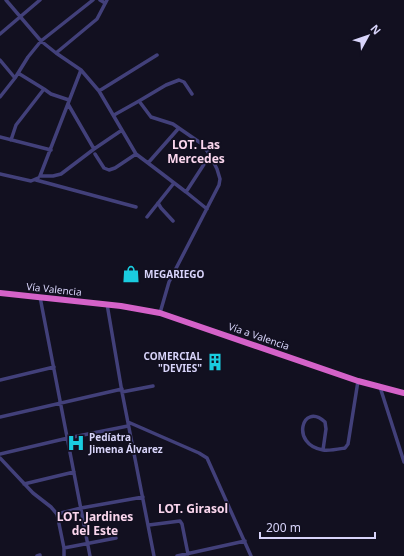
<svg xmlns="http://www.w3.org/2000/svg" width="404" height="556" font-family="'Noto Sans',sans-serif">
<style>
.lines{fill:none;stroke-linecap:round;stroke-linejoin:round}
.minor{stroke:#42407a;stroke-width:3.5}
.trunk{stroke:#d462c8;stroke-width:6}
.labels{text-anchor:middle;stroke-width:3.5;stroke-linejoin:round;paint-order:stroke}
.poi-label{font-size:10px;font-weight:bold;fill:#d8d4fa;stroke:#121020;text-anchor:start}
.street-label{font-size:10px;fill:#d8d4fa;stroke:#121020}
.quarter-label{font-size:12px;font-weight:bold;fill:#fad6ed;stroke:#121020}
</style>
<rect width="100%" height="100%" fill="#121020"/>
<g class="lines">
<path class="minor" d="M6,0L41,41L56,53L81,70
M100,0L105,3
M0,34L40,0
M56,53L97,19L107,0
M0,60L15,78
M44,89L51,94L69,100
M99,91L157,55
M0,97L15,78L28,57L41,41L93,0
M68,104L94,149
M114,115L139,101
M178,129L148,163L186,192
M122,130L94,149L61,174L53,176H40L81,70L99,91L136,154L148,163
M0,137L51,150
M11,140L16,125L44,89L18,73
M95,154L104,168L109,170L115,168L136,154
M0,174L31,181L38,178
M36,180L136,207
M158,203L161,208L173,221
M207,209L186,192L210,155
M147,217L174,183
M40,297L90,556
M107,304L122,392L153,386
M160,313L169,282L219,185L220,179L217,169L210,155L202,144L173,124L151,117L139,101L166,85L179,80L184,82L192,94
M0,380L54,367
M380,387L404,462
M122,392L154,556
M0,417L122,389
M128,422L199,453L207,458L251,556
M323,450L326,429L325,422C302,401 290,445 323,450C329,451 339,449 345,448L348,444L358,381
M0,454L68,438L128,426
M0,458L33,493L51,507L57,514L64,548
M24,484L74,472
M57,514L81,508L143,497
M149,525L180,521L182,524L188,554
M37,556L40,555
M64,556V548L116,538
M177,556L245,541"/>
<path class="trunk" d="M0,293L121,306L160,313L358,381L404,393"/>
</g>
<defs>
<g id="shop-bare" transform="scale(1.38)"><path d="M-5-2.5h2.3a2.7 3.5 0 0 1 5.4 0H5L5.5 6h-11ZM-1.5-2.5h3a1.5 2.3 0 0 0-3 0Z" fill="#1accdf" stroke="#121020" stroke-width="2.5" paint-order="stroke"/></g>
<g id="building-bare" transform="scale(1.38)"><path d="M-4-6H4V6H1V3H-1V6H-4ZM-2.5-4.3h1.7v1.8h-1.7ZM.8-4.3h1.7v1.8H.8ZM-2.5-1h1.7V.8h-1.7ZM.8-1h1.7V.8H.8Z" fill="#1accdf" stroke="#121020" stroke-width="2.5" paint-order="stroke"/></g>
<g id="hospital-bare" transform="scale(1.38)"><path d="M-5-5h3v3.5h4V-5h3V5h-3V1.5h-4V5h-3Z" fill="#1accdf" stroke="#121020" stroke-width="2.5" paint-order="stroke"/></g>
</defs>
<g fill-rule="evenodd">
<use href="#shop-bare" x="131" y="274"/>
<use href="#building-bare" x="215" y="362"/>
<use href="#hospital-bare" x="76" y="443"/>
</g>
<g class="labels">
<g class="poi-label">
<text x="144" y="278">MEGARIEGO</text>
<text x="202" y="360" text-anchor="end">COMERCIAL<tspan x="202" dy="12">"DEVIES"</tspan></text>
<text x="89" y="441">Pedíatra<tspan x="89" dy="12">Jimena Álvarez</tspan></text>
</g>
<g class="street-label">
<text transform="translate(54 289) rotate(6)" y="4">Vía Valencia</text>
<text transform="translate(259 336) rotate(19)" y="4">Vía a Valencia</text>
</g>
<g class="quarter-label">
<text x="196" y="149">LOT. Las<tspan x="196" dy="14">Mercedes</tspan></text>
<text x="193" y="513">LOT. Girasol</text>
<text x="95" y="521">LOT. Jardines<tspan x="95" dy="14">del Este</tspan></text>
</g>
</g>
<g transform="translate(368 36) rotate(50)" stroke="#121020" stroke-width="3" paint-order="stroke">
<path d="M0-3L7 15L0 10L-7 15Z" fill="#d8d4fa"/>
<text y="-6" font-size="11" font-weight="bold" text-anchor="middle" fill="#d8d4fa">N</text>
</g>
<path d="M260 532v6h115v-6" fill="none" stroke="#d8d4fa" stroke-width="2"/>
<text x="266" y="532" font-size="12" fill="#d8d4fa" stroke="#121020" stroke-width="3" paint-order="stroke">200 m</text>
</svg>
